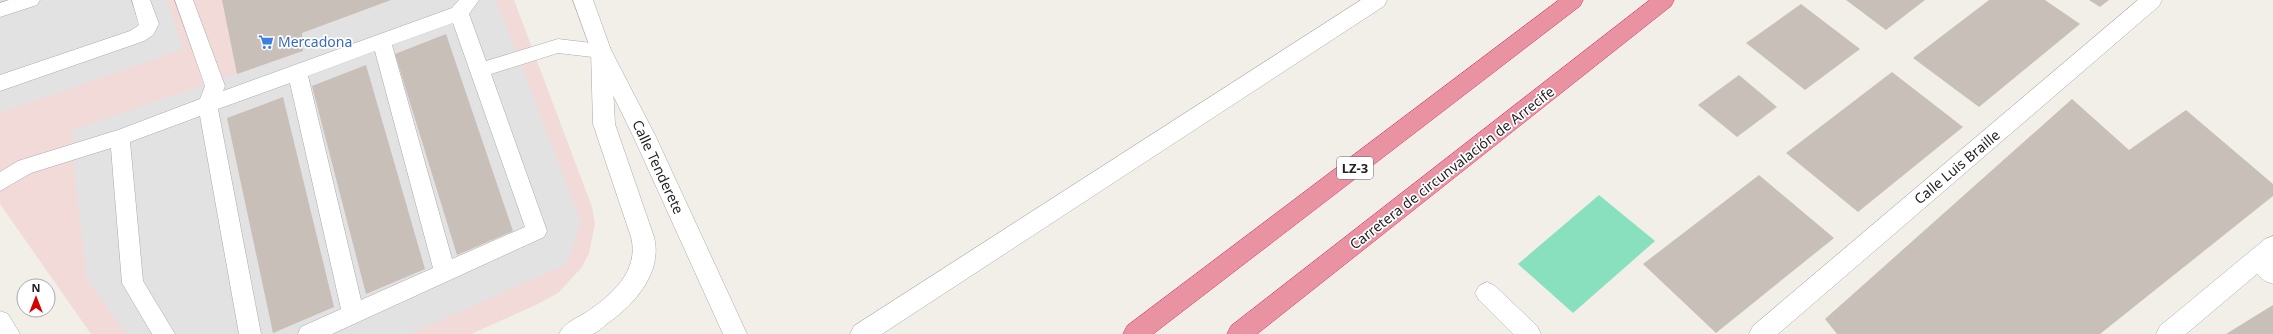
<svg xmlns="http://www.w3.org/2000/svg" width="2273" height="334" font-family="'Noto Sans',sans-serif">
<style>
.commercial{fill:#f2dad9}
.pitch{fill:#88e0be}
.parking{fill:#e2e2e2}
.building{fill:#c7bfb8}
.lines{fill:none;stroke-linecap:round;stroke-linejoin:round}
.service-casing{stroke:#a9a9a9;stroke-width:1}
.minor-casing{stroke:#a9a9a9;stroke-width:1}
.tertiary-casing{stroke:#a9a9a9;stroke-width:1}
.motorway-casing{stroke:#dc2a67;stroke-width:1}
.service{fill:#fff;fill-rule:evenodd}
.minor{fill:#fff;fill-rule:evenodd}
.tertiary{fill:#fff;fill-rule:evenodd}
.motorway{fill:#e892a2;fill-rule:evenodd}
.labels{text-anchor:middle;stroke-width:3.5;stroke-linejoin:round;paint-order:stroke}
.shield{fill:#fff;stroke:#646464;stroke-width:1}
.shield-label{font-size:13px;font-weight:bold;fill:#222}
.shop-label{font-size:14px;fill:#366cbe;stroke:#fff;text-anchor:start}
.street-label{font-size:14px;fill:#222;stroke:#fff}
</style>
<rect width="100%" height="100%" fill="#f2efe9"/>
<path class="commercial" d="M0,0H514L592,207L595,224L589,253L582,267L558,293L536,305L471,334H91L0,204Z"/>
<path class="pitch" d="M1599,195L1655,241L1573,313L1518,264Z"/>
<path class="parking" d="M13,0H167L183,49L0,113V4Z
M391,0H496L581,221L567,264L410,334H127L87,280L74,168L72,130L303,51L302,33Z"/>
<path class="building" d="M222,0H391L302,33L303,51L237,74Z
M1846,0H1925L1886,30Z
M1989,0H2045L2080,24L1979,107L1913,58Z
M2089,0H2109L2100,7Z
M1801,4L1860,49L1805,90L1746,43Z
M446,34L513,231L457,255L395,54Z
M366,65L425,269L366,294L312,86Z
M1892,72L1963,127L1858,212L1786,153Z
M1739,75L1777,107L1737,137L1698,105Z
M283,97L334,307L273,333L227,118Z
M2072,99L2129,150L2186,110L2273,184V196L2100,334H1837L1825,319Z
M1759,175L1834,238L1716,333L1643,264Z
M2273,305V334H2226Z"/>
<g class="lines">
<g class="service-casing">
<path id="service" d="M9,0H40L37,5L0,17V3Z
M132,0H150L159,24L153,35L144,41L0,91V75L130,31L139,25Z
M175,0H193L225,86L223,91L452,8L459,0H479L469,14L486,61L558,39L608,45L610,50L608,55L601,58L558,53L491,74L547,231L544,237L332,334H298L301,327L341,309L290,83L218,109L261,334H239L200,116L130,142L143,281L175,334H152L122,283L111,148L31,173L0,191V172L18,161L118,130L200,99L205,86ZM453,23L525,227L452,259L392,45ZM375,51L433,268L361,300L308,76Z"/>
</g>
<g class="minor-casing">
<path id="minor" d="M1361,0H1387L1384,6L882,334H850L854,326Z
M2138,0H2162L2159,6L1778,334H1749L1753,326Z
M601,42L608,44L611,50L615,124L654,237C663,272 635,304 608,323C603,327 598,332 593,334C584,334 569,334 559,334C564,323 575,319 585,313C611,296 640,271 631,237L593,124L591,50L594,44Z
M2273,236V284L2265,281L2257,274L2186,334H2156L2160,326L2265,239Z
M1487,282L1495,286L1537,326L1541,334H1513L1479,300L1475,293L1479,286Z
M0,311L8,314L20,334H0Z"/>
</g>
<g class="tertiary-casing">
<path id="tertiary" d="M573,0H593L611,50L656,137L747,334H723L634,138L591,50Z"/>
</g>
<g class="motorway-casing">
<path id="motorway" d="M1559,0H1583L1580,6L1153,334H1123L1127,326Z
M1650,0H1674L1671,6L1257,334H1227L1231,326Z"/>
</g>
<use href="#service" class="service"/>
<use href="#minor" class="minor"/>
<use href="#tertiary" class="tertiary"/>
<use href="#motorway" class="motorway"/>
</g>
<defs>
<g id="supermarket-bare" transform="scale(1.2)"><path d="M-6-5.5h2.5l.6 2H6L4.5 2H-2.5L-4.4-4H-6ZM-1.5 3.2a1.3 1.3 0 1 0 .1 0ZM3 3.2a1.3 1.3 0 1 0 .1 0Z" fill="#3f7fe0" stroke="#fff" stroke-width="2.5" paint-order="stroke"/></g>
</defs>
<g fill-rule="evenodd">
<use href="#supermarket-bare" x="266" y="42"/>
</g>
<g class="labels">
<rect class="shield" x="1337" y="157" width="36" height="22" rx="3"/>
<g class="shield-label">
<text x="1355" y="173">LZ-3</text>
</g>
<g class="shop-label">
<text x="278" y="47">Mercadona</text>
</g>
<g class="street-label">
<text transform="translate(658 167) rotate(65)" y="5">Calle Tenderete</text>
<text transform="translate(1957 167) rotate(-40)" y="5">Calle Luis Braille</text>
<text transform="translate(1452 168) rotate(-38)" y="5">Carretera de circunvalación de Arrecife</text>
</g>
</g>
<g transform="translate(36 298)"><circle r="19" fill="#ffffff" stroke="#a7a7a7"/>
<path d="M0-3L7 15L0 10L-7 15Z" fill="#d40000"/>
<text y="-6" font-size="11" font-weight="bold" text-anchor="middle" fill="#222222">N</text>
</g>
</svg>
